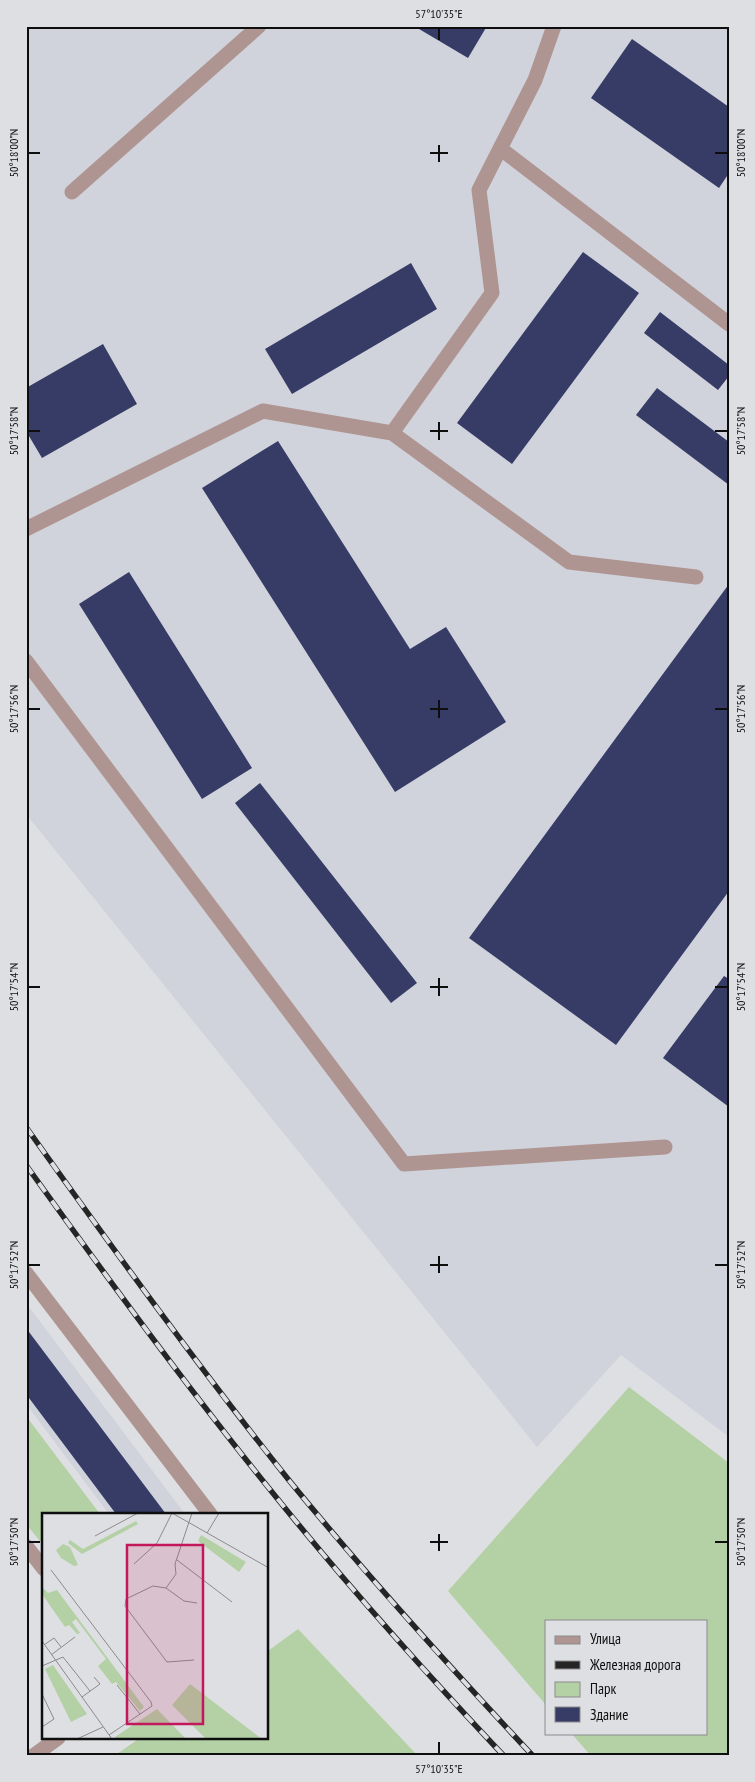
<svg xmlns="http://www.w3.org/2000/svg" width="755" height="1782" font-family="'PT Sans Narrow',sans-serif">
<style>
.built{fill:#d0d2dc}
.green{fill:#b4d0a5}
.building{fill:#363c65}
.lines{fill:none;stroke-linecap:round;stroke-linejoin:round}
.minor{stroke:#af9591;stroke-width:15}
.rail-casing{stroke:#252526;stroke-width:5.5}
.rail{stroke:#dedfe2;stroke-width:4;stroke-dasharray:11;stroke-linecap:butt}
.ticks{fill:none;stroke:#0e0e0f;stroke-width:2}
.inset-road{fill:none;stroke:#8b8b8e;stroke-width:1}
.view{fill:#c2185b;fill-opacity:0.15;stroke:#c2185b;stroke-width:2.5}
.inset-edge{fill:none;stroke:#0e0e0f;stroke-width:2.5}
.neatline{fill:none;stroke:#0e0e0f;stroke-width:2}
.ticks-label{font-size:12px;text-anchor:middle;fill:#0e0e0f}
</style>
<rect width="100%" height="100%" fill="#dedfe2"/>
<path class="built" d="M26,26H729V1437L621,1355L537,1447L26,814Z
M26,1303L185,1514H109L26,1404Z"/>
<path class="green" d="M629,1387L729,1463V1756H591L571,1733H706V1621H546V1705L448,1591Z
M26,1416L100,1514H44V1546L26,1524Z
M298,1629L418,1756H114L140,1738H268V1651Z"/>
<path class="building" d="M414,26H487L468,58Z
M632,39L729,107V173L719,188L591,98Z
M583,252L639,293L512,464L457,423Z
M411,263L437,309L292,394L265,349Z
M660,312L729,365V376L718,390L644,333Z
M103,344L137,404L42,458L26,431V388Z
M657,388L729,442V485L636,415Z
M278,441L410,649L446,627L506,722L395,792L202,488Z
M129,572L252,768L202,799L79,604Z
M729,584V891L616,1045L469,938Z
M260,783L417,983L391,1003L235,803Z
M724,976L729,979V1107L663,1058Z
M26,1328L166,1514H116L26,1394Z"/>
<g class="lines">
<path class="minor" d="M554,26L535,80L479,190L492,293L392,433L569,562L696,577
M501,149L729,324
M72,192L259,26
M26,529L263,411L392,433
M26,661L404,1164L665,1147
M26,1273L210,1514
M26,1546L44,1569
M33,1756L58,1738"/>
<g class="rail-casing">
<path id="rail" d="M26,1127C111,1246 197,1365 288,1479C366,1575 449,1666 533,1756
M26,1165C106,1276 186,1386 272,1492C345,1583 424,1671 504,1756"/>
</g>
<use href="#rail" class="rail"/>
</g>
<path class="ticks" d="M439,28V40M439,145V162M28,153H40M430,153H448M715,153H728M439,422V440M28,431H40M430,431H448M715,431H728M439,700V718M28,709H40M430,709H448M715,709H728M439,978V996M28,987H40M430,987H448M715,987H728M439,1256V1273M28,1265H40M430,1265H448M715,1265H728M439,1534V1551M28,1542H40M430,1542H448M715,1542H728M439,1742V1754"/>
<g transform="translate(42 1513)">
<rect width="226" height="226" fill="#dedfe2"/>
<path d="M94,8L96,11L40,41L26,30L28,27L41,36ZM159,22L204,49L197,59L156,28ZM21,31L28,34L36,52L32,53L19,45L14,37ZM0,74L6,80L15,77L102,194L98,198L74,169L70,171L56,153L64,146L34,106L30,109L38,120L35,121L27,112L23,114L0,81ZM11,152L45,201L29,209L3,156ZM148,171L220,226H164L130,192ZM115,196L144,226H74L73,224Z" fill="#b4d0a5"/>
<path class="inset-road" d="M130,0L227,55M150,0L133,51L134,61L124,75L142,88L155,90M165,20L177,0M53,23L96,0M135,47L190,89M92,51L115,30L130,0M9,57L109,189L110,193L67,222M124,75L111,73L84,86L83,93L125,149L152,147M0,128L70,226M2,132L12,125L19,134M9,142L33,124M0,153L21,144L48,178M75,172L98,201M0,181L12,206L0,214M40,184L58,171L52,164M35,226L61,214"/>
<path class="view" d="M85,32H161V211H85Z"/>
<rect width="226" height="226" class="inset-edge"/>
</g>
<rect width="755" height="1782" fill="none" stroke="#dedfe2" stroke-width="55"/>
<rect x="545" y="1620" width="162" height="115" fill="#dedfe2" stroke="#8b8b8e"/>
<rect x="555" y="1636" width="25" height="8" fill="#af9591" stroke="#8b8b8e"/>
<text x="590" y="1644" font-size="15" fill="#0e0e0f">Улица</text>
<rect x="555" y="1661" width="25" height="8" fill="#252526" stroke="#8b8b8e"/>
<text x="590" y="1670" font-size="15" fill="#0e0e0f">Железная дорога</text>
<rect x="555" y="1682" width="25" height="15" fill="#b4d0a5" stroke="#8b8b8e"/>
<text x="590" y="1694" font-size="15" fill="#0e0e0f">Парк</text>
<rect x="555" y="1707" width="25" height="15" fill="#363c65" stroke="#8b8b8e"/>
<text x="590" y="1720" font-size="15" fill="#0e0e0f">Здание</text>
<rect x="28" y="28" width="700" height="1726" class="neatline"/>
<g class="ticks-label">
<text x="439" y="18">57°10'35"E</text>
<text transform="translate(14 153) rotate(-90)" y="4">50°18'00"N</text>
<text transform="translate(741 153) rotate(-90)" y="4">50°18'00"N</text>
<text transform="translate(14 431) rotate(-90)" y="4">50°17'58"N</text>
<text transform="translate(741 431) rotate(-90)" y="4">50°17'58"N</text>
<text transform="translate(14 709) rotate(-90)" y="4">50°17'56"N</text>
<text transform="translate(741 709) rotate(-90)" y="4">50°17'56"N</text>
<text transform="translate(14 987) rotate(-90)" y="4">50°17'54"N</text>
<text transform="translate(741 987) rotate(-90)" y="4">50°17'54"N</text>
<text transform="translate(14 1265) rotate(-90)" y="4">50°17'52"N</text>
<text transform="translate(741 1265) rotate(-90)" y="4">50°17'52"N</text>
<text transform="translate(14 1542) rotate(-90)" y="4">50°17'50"N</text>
<text transform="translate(741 1542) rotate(-90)" y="4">50°17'50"N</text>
<text x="439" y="1773">57°10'35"E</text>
</g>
</svg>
